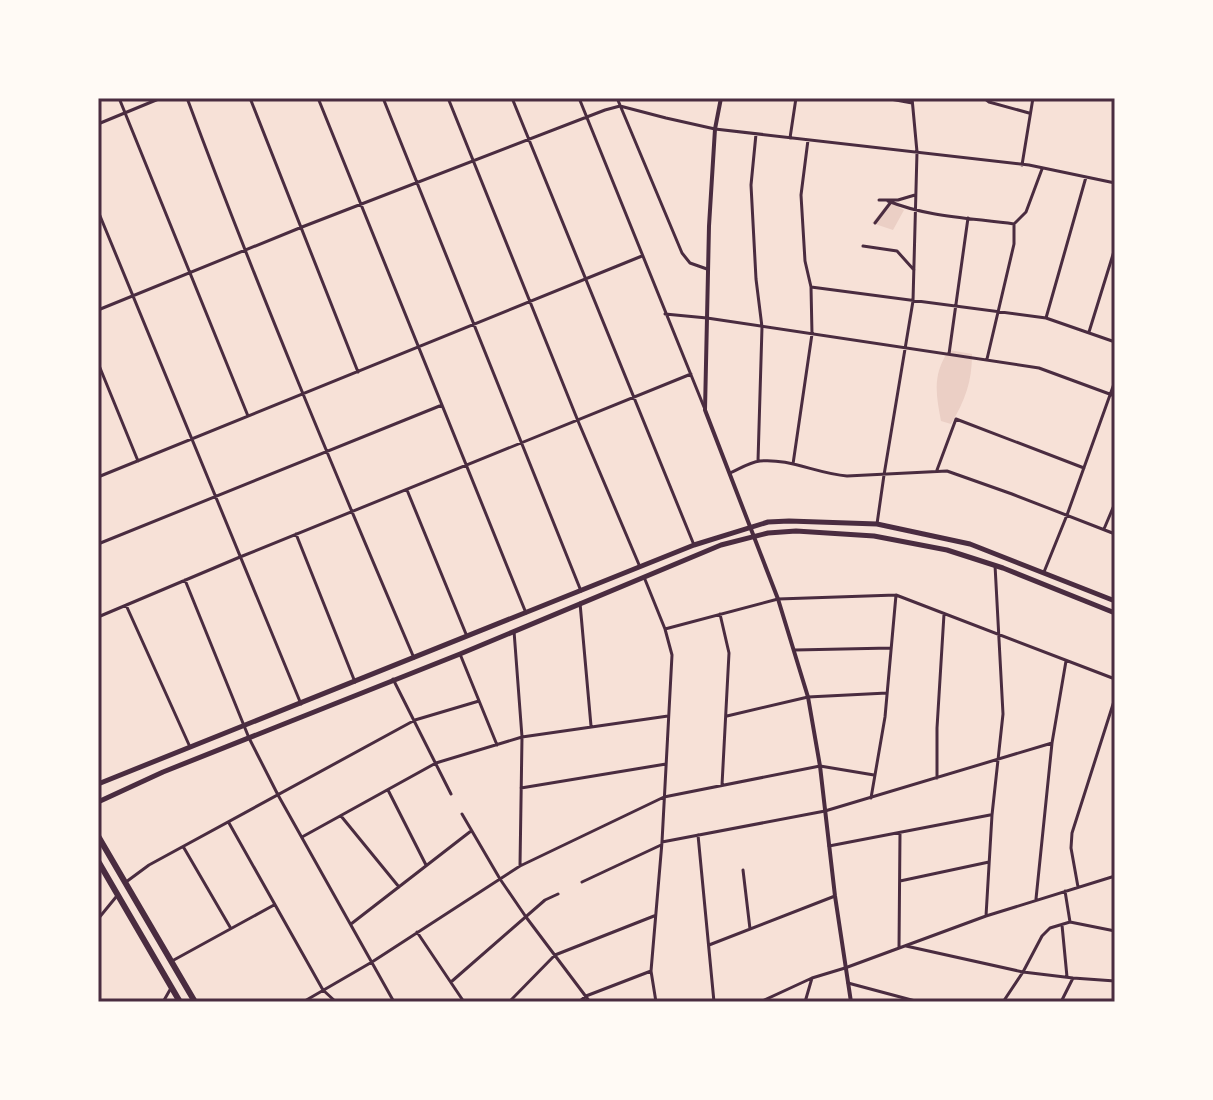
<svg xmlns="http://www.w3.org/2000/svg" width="1213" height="1100" font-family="'Archivo Narrow',sans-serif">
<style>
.green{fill:#ebcfc5}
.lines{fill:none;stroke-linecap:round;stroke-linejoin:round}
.minor{stroke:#4a2c40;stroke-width:3}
.tertiary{stroke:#4a2c40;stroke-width:4}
.secondary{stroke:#4a2c40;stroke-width:5}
.trunk{stroke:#4a2c40;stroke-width:6}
.neatline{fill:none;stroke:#4a2c40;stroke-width:3}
</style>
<rect width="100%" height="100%" fill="#f7e1d7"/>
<path class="green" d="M889,202L904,210L893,230L872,223Z
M949,350L972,354C972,382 965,400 951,424L941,421C936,394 932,375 949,350Z"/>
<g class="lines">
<path class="minor" d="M119,98L248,416
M187,98C257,287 335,473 414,658
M250,98L358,372
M318,98L526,613
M383,98L581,591
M448,98L578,421L640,567
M512,98L694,545
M579,98L704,407
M617,98L682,253L690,263L707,269
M885,98L912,103
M984,98L989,102L1029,113
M98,124L161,98
M756,134L751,185L756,279L762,327L758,461
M790,138L796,98
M1022,165L1033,98
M879,200H898L915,195
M888,201C927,217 972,218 1014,224
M98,211L301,704
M875,223L891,202
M863,246L897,251L914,270
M811,287L1046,318L1115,342
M98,310L302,227L605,110L620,106L666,118L715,129L1029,165L1115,183
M665,314L707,318L1039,368L1115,396
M1046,318L1086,177
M1089,332L1115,248
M949,354L968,218
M987,359L1014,244V224L1026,212L1042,169
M98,363L138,461
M793,464L812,334L811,287L805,261L801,195L808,140
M937,470L956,419L1084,468
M730,473C739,469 750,462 760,461C789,458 818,474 847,476L947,471L1012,494L1115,534
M98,477L642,256
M407,490L466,634
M877,524L884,475L913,301L917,152L912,98
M1104,529L1115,503
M296,534L355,682
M98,544L442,405
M1044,572L1067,515L1115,381
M644,577L665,629L672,655L662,842L651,971L656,1002
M185,580L249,738L278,795L394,1002
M580,603L591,726
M126,605L190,747
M720,614L729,653L722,785
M98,617L240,557L691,374
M665,629L778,599L896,595L1115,679
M514,631L522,737L520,866
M795,650L891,648
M460,654L497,745
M393,679L451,794
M727,716L808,697L887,693
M937,778V728L944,614
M521,788L666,764
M388,790L426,865
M871,798L885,717L896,595
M462,814L500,879L526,917L590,1002
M341,816L399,887
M229,823L323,990L336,1002
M698,835L714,1002
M302,837L436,763L522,737L668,716
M662,842L825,811L1052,743
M829,846L990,815
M184,848L230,927
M743,870L750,929
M900,881L989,862
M126,882L149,865L415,720L479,701
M582,882L661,845
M1078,887L1071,848L1072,833L1115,698
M1065,891L1070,922
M1036,899L1052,743L1066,661
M986,916L992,815L1003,714L995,565
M98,919L116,897
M351,924L471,831
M1062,925L1067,977
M417,932L464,1002
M709,945L835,896
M906,946L1023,972L1073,978L1115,981
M899,948L900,833
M172,961L274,905
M451,982L545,900L558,894
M848,983L919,1002
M98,999L104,1002
M163,1002L171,988
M303,1002L372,962L520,866L664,797L820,766L874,775
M509,1002L555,955L654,916
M579,1002L586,996L651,971
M760,1002L812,978L845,968L986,916L1115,876
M805,1002L812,978
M1003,1002L1023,972L1042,936L1050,928L1070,922L1115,931
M1061,1002L1073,978"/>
<path class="tertiary" d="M721,98L715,129L709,226L705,410L778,599L808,697L820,766L835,896L851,1002"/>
<path class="secondary" d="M98,784L694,545L768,522L789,521L877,524L970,544L1115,601
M98,802L163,772L460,654L721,545L768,533L796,531L874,536L947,550L1003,568L1115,613"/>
<path class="trunk" d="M98,836L195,1002
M98,861L180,1002"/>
</g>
<rect width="1213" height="1100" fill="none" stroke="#fffaf5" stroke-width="200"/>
<rect x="100" y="100" width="1013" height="900" class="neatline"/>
</svg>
